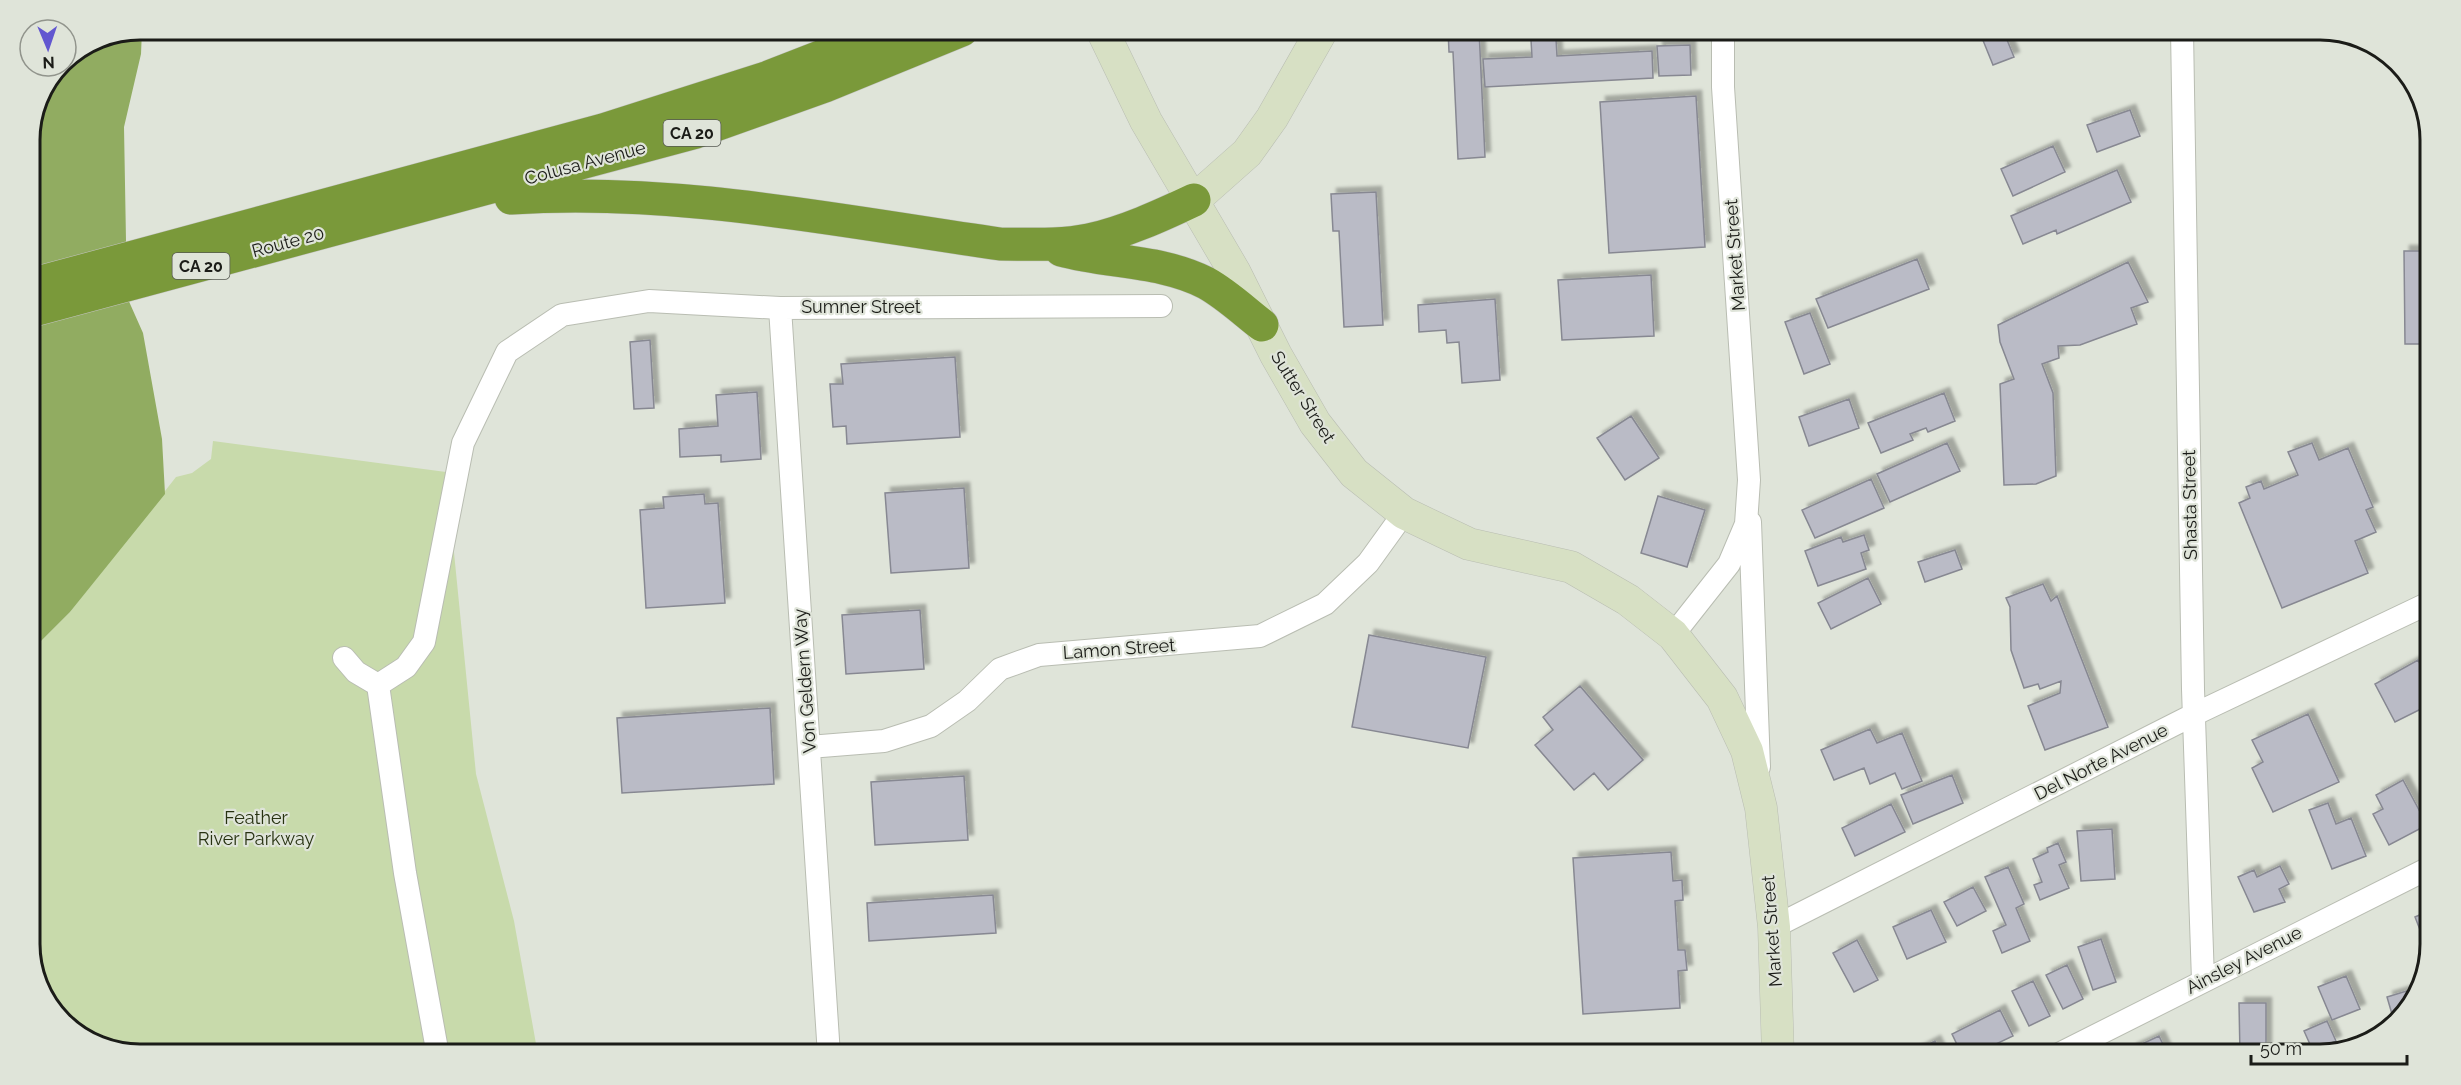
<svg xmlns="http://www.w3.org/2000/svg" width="2461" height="1085" font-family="Raleway,sans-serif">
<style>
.green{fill:#c8daab}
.water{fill:#91ac61}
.building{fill:#babbc6;stroke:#878892;stroke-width:1.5;filter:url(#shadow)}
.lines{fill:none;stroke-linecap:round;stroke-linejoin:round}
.street-casing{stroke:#b9bdb2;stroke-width:24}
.secondary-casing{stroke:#b9bdb2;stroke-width:33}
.highway-casing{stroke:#c4c4c3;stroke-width:34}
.street{stroke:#fff;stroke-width:22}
.secondary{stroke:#d7e0c4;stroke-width:32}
.highway{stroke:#7a993a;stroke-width:33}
.labels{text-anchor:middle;stroke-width:4.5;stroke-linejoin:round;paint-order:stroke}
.shield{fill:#dfe4d9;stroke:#565852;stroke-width:1.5}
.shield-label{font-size:16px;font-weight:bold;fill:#1b1c18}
.street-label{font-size:18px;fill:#1b1c18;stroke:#dfe4d9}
.park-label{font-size:18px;fill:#273211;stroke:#dfe4d9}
.rim{fill:none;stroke:#1b1c18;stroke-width:3}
</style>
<defs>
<filter id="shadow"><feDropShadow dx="5.5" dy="-5.5" stdDeviation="1.5" flood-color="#0004"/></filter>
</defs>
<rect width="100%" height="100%" fill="#dfe4d9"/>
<path class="green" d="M213,441L446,472L476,774L514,921L538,1055H141L98,1046L53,1011L30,952V652L70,612L176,477L192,473L211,459Z"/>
<path class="water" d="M142,30L141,54L124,127L127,297L143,333L162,439L165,494L70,612L30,652V134L61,66H66V60L99,38Z"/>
<path class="building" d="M1448,30H1479L1485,157L1458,159L1453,52H1449Z
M1988,30H2003L2014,57L1993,65L1980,33Z
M1556,39L1557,56L1652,51L1653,78L1485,87L1483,59L1532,57L1531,40Z
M1690,45L1691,75L1659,76L1657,46Z
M1696,96L1705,247L1609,253L1600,102Z
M2130,110L2140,136L2097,152L2087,125Z
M2053,146L2065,172L2013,196L2001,169Z
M2117,170L2131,202L2057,234L2056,230L2023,244L2011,216Z
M1376,192L1383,325L1344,327L1339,231H1333L1331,194Z
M2404,251H2421L2422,268H2431V276H2425V311H2431V344H2405Z
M1917,259L1929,289L1828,328L1816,299Z
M2128,262L2148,302L2131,308L2137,324L2080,345L2058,346L2059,358L2042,364L2053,393L2056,476L2036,484L2004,485L2000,384L2014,379L2000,342L1998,325Z
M1651,275L1654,336L1562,340L1558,280Z
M1495,299L1500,380L1462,383L1459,342L1447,343L1446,330L1419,332L1418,305Z
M1810,313L1830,364L1804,374L1785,322Z
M650,340L654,408L634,409L630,342Z
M955,357L960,437L847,444L846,426L833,427L830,384H843L841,364Z
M757,392L761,459L721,462V455L680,457L679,429L718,426L716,395Z
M1944,393L1955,421L1928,432L1926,428L1910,434L1913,440L1881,453L1868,423Z
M1849,399L1859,428L1809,446L1799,417Z
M1631,416L1659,458L1625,480L1597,438Z
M1947,443L1960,471L1890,502L1877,474Z
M2312,443L2319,460L2348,448L2373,507L2366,510L2376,532L2355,541L2368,573L2282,608L2239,503L2250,498L2246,487L2261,481L2264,489L2298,475L2288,452Z
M1871,479L1884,508L1815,538L1802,510Z
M964,488L969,568L891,573L885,493Z
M704,494L705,504L718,503L725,603L646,608L640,510L664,508L663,497Z
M1658,496L1705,510L1687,567L1641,553Z
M1864,535L1869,550L1861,553L1866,569L1818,586L1805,551L1841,537L1843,542Z
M1955,550L1962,569L1925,582L1918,562Z
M1868,578L1881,604L1831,629L1818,603Z
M2043,584L2051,601L2057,596L2108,727L2045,750L2028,706L2060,693L2061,681L2040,689L2038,684L2024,688L2011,650L2010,607L2006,598Z
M920,610L924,669L846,674L842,615Z
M1369,635L1486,657L1468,748L1352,727Z
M2418,660L2431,686V704L2395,722L2375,684Z
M1580,686L1643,760L1608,790L1594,773L1574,790L1535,745L1553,730L1543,717Z
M770,708L774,784L622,793L617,718Z
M2308,714L2339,782L2273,812L2252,768L2263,762L2252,740Z
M1870,729L1877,743L1902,733L1922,781L1902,789L1895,773L1870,784L1864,768L1834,780L1821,750Z
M1952,775L1963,803L1913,824L1901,795Z
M964,776L968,840L875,845L871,782Z
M2403,780L2427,825L2389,845L2373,814L2383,809L2376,795Z
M2328,803L2336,824L2351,818L2366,856L2332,869L2309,810Z
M1891,804L1905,832L1855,856L1842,828Z
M2112,829L2115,879L2081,881L2077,831Z
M2058,843L2066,862L2059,865L2069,888L2040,900L2034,885L2042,882L2033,859L2048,852L2047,848Z
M1671,852L1673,881L1682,880L1683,900L1675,901L1678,950H1685L1687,970L1678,971L1680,1008L1583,1014L1573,858Z
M2280,866L2289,884L2279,889L2285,902L2254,912L2238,877L2254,870L2257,877Z
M2008,867L2024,904L2016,908L2030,941L2002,953L1993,931L2006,925L1985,877Z
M1973,887L1986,911L1957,926L1944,902Z
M993,895L996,933L869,941L867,903Z
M1931,910L1946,942L1907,959L1893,927Z
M2431,910V944L2429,953L2415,917Z
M2101,939L2116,982L2093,990L2078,947Z
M1857,940L1878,980L1854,992L1833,953Z
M2067,965L2083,999L2063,1009L2046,975Z
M2346,976L2360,1009L2332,1020L2318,987Z
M2033,981L2050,1016L2029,1026L2012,991Z
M2423,986L2422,987L2394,1021L2387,997Z
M2239,1003H2266V1055H2240Z
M2000,1010L2013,1036L1973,1055H1962L1952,1034Z
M2327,1021L2336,1041L2313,1051L2304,1031Z
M2159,1036L2168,1055H2134L2131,1049Z
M1935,1041L1942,1055H1908Z"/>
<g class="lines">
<g class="street-casing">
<path id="street" d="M2182,30L2193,689L2203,980
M780,308L829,1055
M1750,522L1759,767
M1673,635L1729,564L1746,524L1749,480L1723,87V30
M344,658L356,672L378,685
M378,685L406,667L424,642L463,443L507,352L562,315L649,301L780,308L1161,306
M378,685L405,873L438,1055
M809,747L884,741L931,726L967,701L1000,669L1039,655L1260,636L1325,604L1368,563L1404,513
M1774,927L2193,715L2431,602
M2057,1055L2431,867"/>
</g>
<g class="secondary-casing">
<path id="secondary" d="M1102,30L1146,121L1234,271L1276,355L1315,423L1354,473L1404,513L1469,544L1571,567L1628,600L1673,635L1722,698L1747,751L1761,808L1774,927L1778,1055
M1194,200L1247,153L1272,118L1322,30"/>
</g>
<g class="highway-casing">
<path id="highway" d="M511,198C675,187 838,221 1000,244C1029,244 1060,246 1089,240C1125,232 1160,216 1194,200
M1061,250C1109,263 1161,260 1206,283C1226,294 1244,311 1262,325
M30,285L603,130L766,78L889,30
M30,311L696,132L825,86L962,30"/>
</g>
<use href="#street" class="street"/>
<use href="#secondary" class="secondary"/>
<use href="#highway" class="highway"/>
</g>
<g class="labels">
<g class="shield">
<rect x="663.5" y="120" width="57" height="26" rx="4.5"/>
<rect x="172.5" y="253" width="57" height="26" rx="4.5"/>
</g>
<g class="shield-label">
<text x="692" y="139">CA 20</text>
<text x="201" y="272">CA 20</text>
</g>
<g class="street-label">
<text transform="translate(585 163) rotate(-15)" y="6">Colusa Avenue</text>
<text transform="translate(288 242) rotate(-15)" y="6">Route 20</text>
<text transform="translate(1735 255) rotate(-94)" y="6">Market Street</text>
<text x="861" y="313">Sumner Street</text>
<text transform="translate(1303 397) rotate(58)" y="6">Sutter Street</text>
<text transform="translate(2190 505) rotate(-91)" y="6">Shasta Street</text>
<text transform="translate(1119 649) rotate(-4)" y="6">Lamon Street</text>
<text transform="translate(805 681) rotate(-94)" y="6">Von Geldern Way</text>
<text transform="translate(2101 762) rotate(-27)" y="6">Del Norte Avenue</text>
<text transform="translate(1772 931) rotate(-94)" y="6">Market Street</text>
<text transform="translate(2244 960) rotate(-27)" y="6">Ainsley Avenue</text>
</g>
<g class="park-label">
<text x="256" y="824">Feather<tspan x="256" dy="21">River Parkway</tspan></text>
</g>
</g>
<path d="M0 0H2461V1085H0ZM140 40H2320A100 100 0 0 1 2420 140V944A100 100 0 0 1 2320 1044H140A100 100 0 0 1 40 944V140A100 100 0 0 1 140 40Z" fill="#dfe4d9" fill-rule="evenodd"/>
<path class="rim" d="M140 40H2320A100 100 0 0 1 2420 140V944A100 100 0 0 1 2320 1044H140A100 100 0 0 1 40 944V140A100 100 0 0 1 140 40Z"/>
<g transform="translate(48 48) rotate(178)"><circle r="28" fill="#dfe4d9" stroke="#91948c" stroke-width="1.5"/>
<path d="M0-4.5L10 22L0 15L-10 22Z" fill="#6257d0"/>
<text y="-9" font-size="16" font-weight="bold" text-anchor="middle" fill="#1b1c18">N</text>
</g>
<path d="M2251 1055v9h156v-9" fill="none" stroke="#1b1c18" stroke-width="3"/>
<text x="2260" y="1055" font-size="18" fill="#1b1c18" stroke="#dfe4d9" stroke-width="4.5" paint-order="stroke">50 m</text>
</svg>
